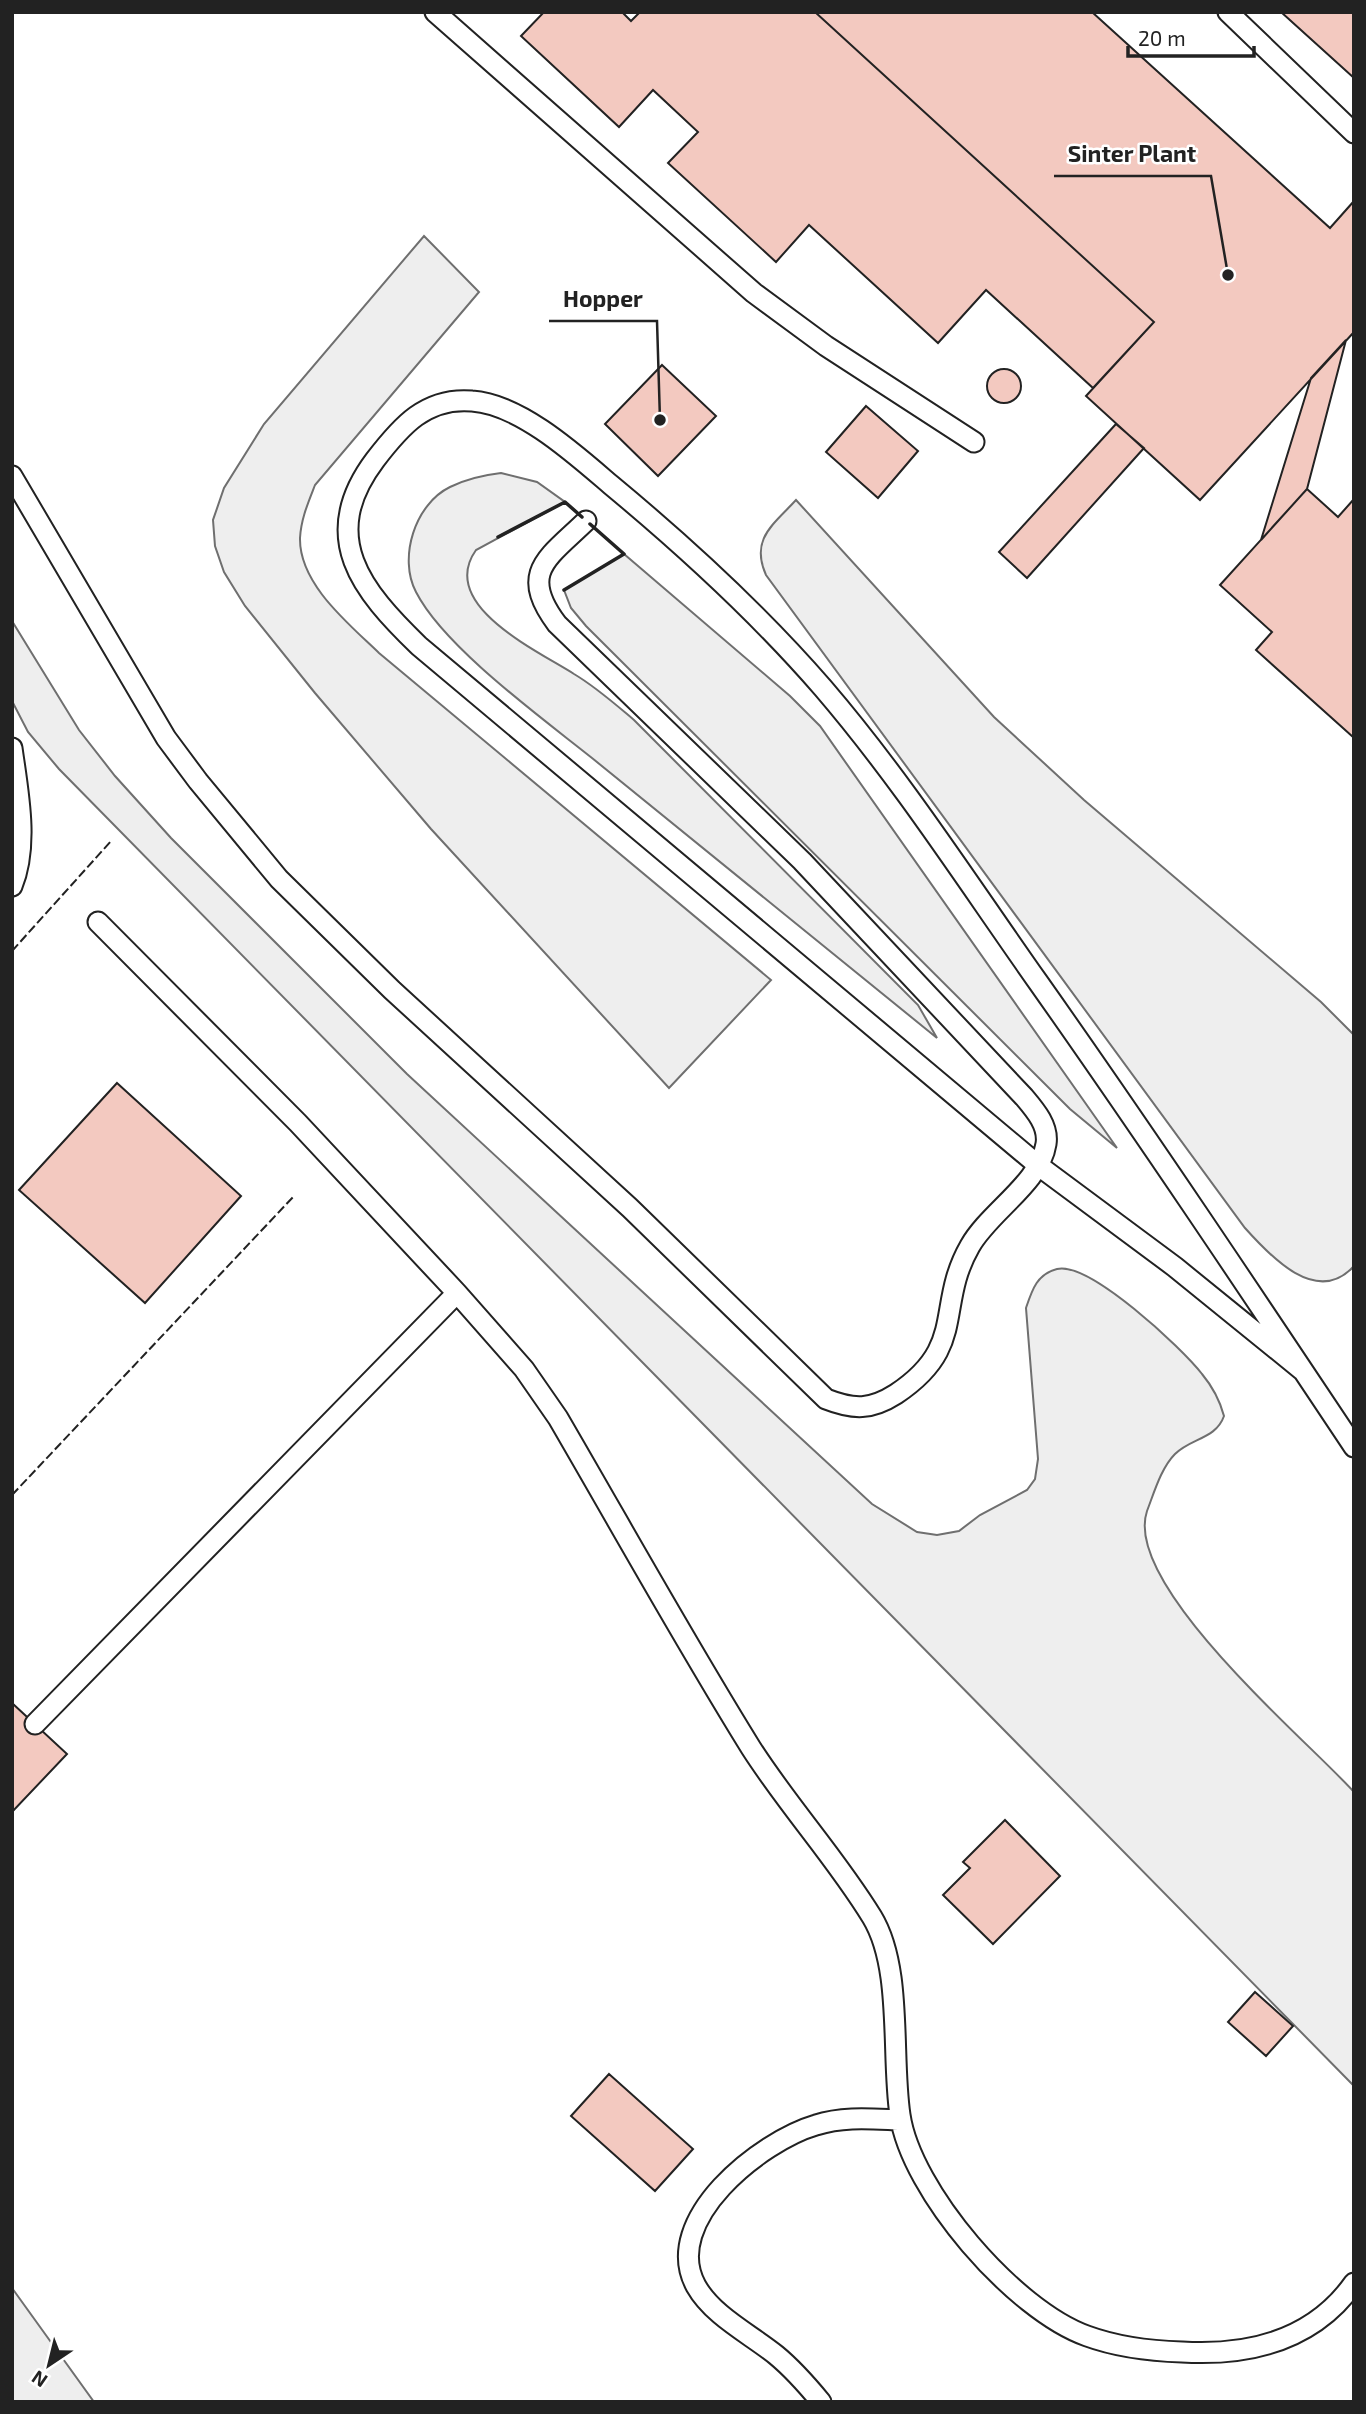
<svg xmlns="http://www.w3.org/2000/svg" width="1366" height="2414" font-family="'Exo 2',sans-serif">
<style>
.green{fill:#eee;stroke:#6f6f6f;stroke-width:2}
.building{fill:#f3c9c0;stroke:#222;stroke-width:2}
.lines{fill:none;stroke-linecap:round;stroke-linejoin:round}
.lane-casing{stroke:#222;stroke-width:23}
.lane{stroke:#fff;stroke-width:19}
.fence{stroke:#222;stroke-width:2;stroke-dasharray:9 3.5;stroke-linecap:butt}
.wall{stroke:#222;stroke-width:3.5}
.leader{fill:none;stroke:#222;stroke-width:2.5}
.callout-dot{fill:#222;stroke:#fff;stroke-width:2.5}
.callout-label{font-size:23px;text-anchor:middle;font-weight:bold;fill:#222;stroke:#fff;stroke-width:5;stroke-linejoin:round;paint-order:stroke}
</style>
<rect width="100%" height="100%" fill="#fff"/>
<path class="green" d="M424,236L479,292L315,485C308,503 301,519 300,538C299,584 349,624 379,653L771,980L669,1088L431,829L315,693L245,606L224,572L215,546L213,520L224,488L264,424Z
M501,473L537,482L565,502L476,550C437,605 538,651 574,674C596,687 615,704 634,720L918,1005L937,1038C822,945 707,852 592,758C542,718 444,647 416,592C398,558 415,504 450,487C466,479 484,475 501,473Z
M796,500L994,717L1084,800L1321,1002L1354,1035V1266C1317,1307 1270,1256 1245,1228L766,575C750,539 773,525 796,500Z
M624,554L790,696L820,726L1117,1148L1070,1109L586,626L571,608L564,590Z
M12,621L79,730L115,776L171,838L407,1074L872,1504L917,1532L937,1535L959,1531L980,1515L1027,1490L1035,1479L1038,1459L1026,1308C1032,1290 1037,1274 1057,1269C1089,1261 1182,1348 1202,1374C1212,1386 1220,1401 1224,1416C1216,1439 1191,1438 1175,1454C1161,1468 1154,1493 1147,1511C1122,1585 1307,1740 1354,1792V2086L59,769L28,732L12,701Z
M12,2288L94,2402H12Z"/>
<path class="building" d="M544,12H622L631,21L640,12H815L1154,322L1093,388L986,290L938,343L809,225L776,262L668,163L698,132L653,90L619,127L521,36Z
M815,12H1092L1330,228L1354,201V332L1200,500L1086,396L1154,322Z
M1281,12H1354V78Z
M1346,340L1307,489L1261,540L1311,378Z
M662,365L716,416L658,476L605,424Z
M987 386a17 17 0 1 1 34 0a17 17 0 1 1-34 0Z
M866,406L918,451L878,498L826,452Z
M1116,424L1144,448L1027,578L999,552Z
M1307,489L1338,517L1354,499L1353,737L1256,650L1272,632L1220,585Z
M117,1083L241,1196L145,1303L19,1190Z
M12,1703L67,1754L12,1812Z
M1005,1820L1060,1876L993,1944L943,1895L970,1868L963,1862Z
M1255,1992L1293,2026L1266,2056L1228,2022Z
M609,2074L693,2149L655,2191L571,2116Z"/>
<g class="lines">
<g class="lane-casing">
<path id="lane" d="M435,12L754,293L826,346L974,442
M1228,12L1354,133
M12,476L166,738L198,781L279,879L392,990L630,1208L826,1399C854,1410 871,1410 896,1394C968,1346 935,1307 970,1246C989,1212 1040,1183 1046,1144C1049,1126 1035,1110 1024,1097L802,861L557,624C518,572 548,558 586,521
M12,748C18,791 29,845 12,886
M457,1293L524,1369L558,1418C622,1528 684,1640 751,1748C788,1806 836,1858 872,1917C903,1968 891,2055 900,2115C911,2191 1014,2310 1087,2336C1117,2347 1150,2351 1182,2352C1249,2356 1313,2341 1354,2283
M1302,1370L1175,1267L1039,1166L419,646C362,591 317,537 375,460C401,426 426,397 472,401C520,404 576,455 611,485C687,548 758,613 823,688C902,780 968,883 1038,982C1146,1135 1250,1291 1354,1447
M35,1724L457,1293L298,1123L98,922
M821,2402C807,2385 793,2369 776,2355C750,2334 713,2316 696,2286C660,2220 761,2141 816,2125C844,2116 872,2119 901,2120"/>
</g>
<use href="#lane" class="lane"/>
<path class="fence" d="M12,951L112,840
M12,1495L294,1196"/>
<path class="wall" d="M498,537L565,502L582,517
M564,590L624,554L590,524"/>
</g>
<path class="leader" d="M1228 275L1211 176H1054M660 420L657 321H549"/>
<g class="callout-dot">
<circle cx="1228" cy="275" r="7"/>
<circle cx="660" cy="420" r="7"/>
</g>
<g class="callout-label">
<text x="1132" y="162">Sinter Plant</text>
<text x="603" y="307">Hopper</text>
</g>
<rect width="1366" height="2414" fill="none" stroke="#222222" stroke-width="28"/>
<g transform="translate(49 2365) rotate(215)" stroke="#ffffff" stroke-width="5" paint-order="stroke">
<path d="M0-5L12 26L0 18L-12 26Z" fill="#222222"/>
<text y="-10" font-size="19" font-weight="bold" text-anchor="middle" fill="#222222">N</text>
</g>
<path d="M1128 46v10h126v-10" fill="none" stroke="#222222" stroke-width="3.5"/>
<text x="1138" y="46" font-size="21" fill="#222222" stroke="#ffffff" stroke-width="5" paint-order="stroke">20 m</text>
</svg>
